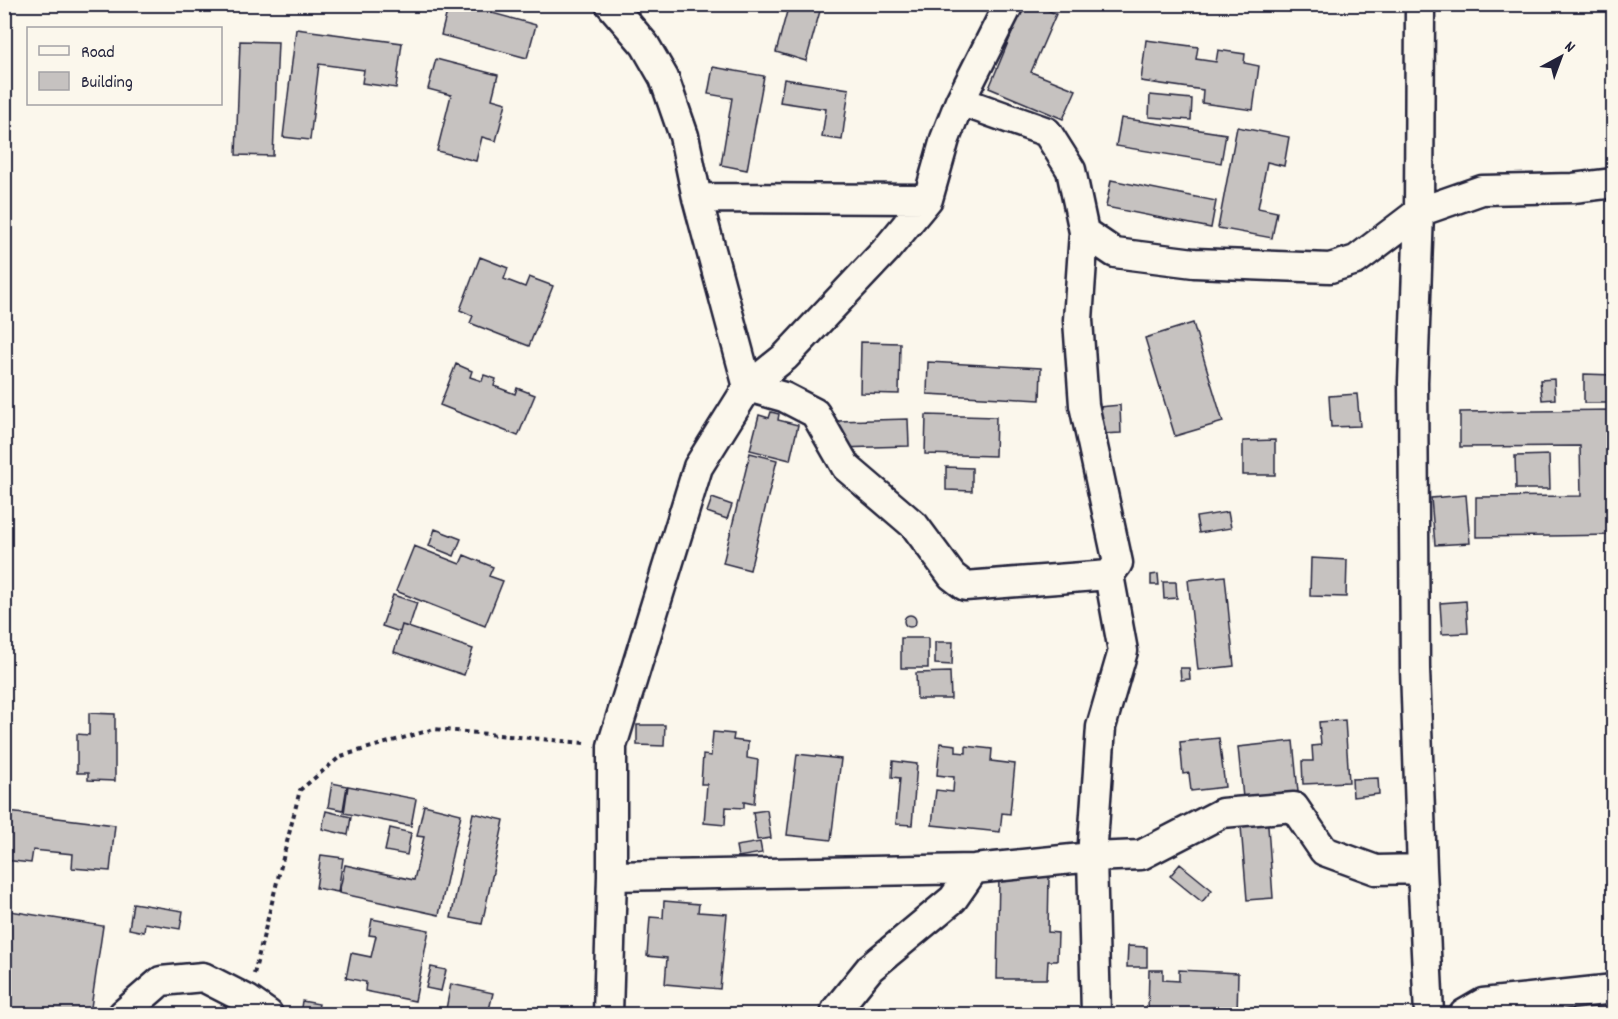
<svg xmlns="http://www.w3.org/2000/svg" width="1618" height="1019" font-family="Dekko,sans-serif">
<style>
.building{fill:#c6c2c0;stroke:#22223b;stroke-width:1.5}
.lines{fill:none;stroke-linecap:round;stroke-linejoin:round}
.minor-casing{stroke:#22223b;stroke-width:33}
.path{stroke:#22223b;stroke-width:4;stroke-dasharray:4.5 4.5;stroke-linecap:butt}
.minor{stroke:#fbf7ec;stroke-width:28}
</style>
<rect width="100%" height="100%" fill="#fbf7ec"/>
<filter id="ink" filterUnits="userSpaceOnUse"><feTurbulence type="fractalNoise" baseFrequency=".0167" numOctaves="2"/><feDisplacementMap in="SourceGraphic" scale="12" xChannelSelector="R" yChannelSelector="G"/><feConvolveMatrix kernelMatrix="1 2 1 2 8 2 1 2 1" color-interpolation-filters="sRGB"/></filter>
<g filter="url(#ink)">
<path class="building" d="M449,4L458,6L459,4H494L492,13L536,25L527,58L441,35Z
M789,4H822L806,61L776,52Z
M1024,4H1035L1056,14L1031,72L1076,90L1063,119L989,88Z
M296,29L402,43L396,88L362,83L364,70L319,64L310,140L283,137Z
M1146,40L1198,47L1196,59L1216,62L1218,50L1245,54L1244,63L1259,66L1253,110L1202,103L1203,90L1141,81Z
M240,41L278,42L273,156L236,155Z
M436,59L498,75L492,99L506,103L496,141L482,137L476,161L437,151L451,95L428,89Z
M713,67L764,76L747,170L721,165L732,98L708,94Z
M784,79L849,89L842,140L822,137L826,109L780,102Z
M1150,95L1192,99L1191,120L1149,117Z
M1121,118L1226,134L1221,163L1116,146Z
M1237,127L1289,137L1284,166L1267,162L1258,208L1277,212L1272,238L1218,228Z
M1111,180L1216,201L1211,228L1106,207Z
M480,257L508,268L504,279L525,287L529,277L553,286L529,346L470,323L473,316L460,310Z
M1193,323L1223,422L1175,436L1145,338Z
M861,342L900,343L899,394L860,393Z
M928,362L1041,368L1040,400L927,394Z
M456,364L472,371L470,377L482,381L484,375L496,379L494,386L515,394L517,388L535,395L518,436L440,405Z
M1584,374L1614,375V403H1584Z
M1554,379L1555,399L1542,400L1540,380Z
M1357,394L1360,426L1331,427L1329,396Z
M1120,405L1121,433L1101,434L1099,407Z
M1614,410V535L1476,537V497L1581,496L1580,446L1460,447V412Z
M771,412L779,414L778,420L798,425L790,460L750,450L759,415L769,418Z
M926,415L996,417L995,456L925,454Z
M908,419L909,446L838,448L837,421Z
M1275,440V475H1243V441Z
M750,453L777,460L750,570L723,563Z
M1549,455L1550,489H1516L1515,456Z
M946,467L972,468V491L946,490Z
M1466,495L1470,543L1435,545L1431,498Z
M712,498L732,505L727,519L707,512Z
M1228,512L1231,528L1199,533L1196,517Z
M435,529L461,539L454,556L429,546Z
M414,546L460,564L464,555L493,567L489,576L503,581L485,626L396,591Z
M1311,558L1347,560L1346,597L1310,596Z
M1158,574L1159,585H1151V575Z
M1225,576L1234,666L1198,670L1188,580Z
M1163,582H1176L1177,598L1164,599Z
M393,595L417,603L409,627L402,625L400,632L382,626Z
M1466,601L1468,633L1442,634L1440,603Z
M904 621a6 6 0 1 1 12 0a6 6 0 1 1-12 0Z
M402,625L473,649L464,675L394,652Z
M901,638H928V668H901Z
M935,642H953L952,665L935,664Z
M1180,668H1189L1190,679L1181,680Z
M950,672L951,699H917L916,673Z
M89,713L115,714V781L88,780V773H77V734L89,735Z
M1345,720L1349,782L1303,784L1302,761H1313L1312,746L1321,745L1319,722Z
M637,725H665L664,746L637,745Z
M713,732L734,734L733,740L748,742L747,758L758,760L754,804L744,802V808L726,807L725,825L704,823L707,784H701L703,755L711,756Z
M1219,738L1225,787L1191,791L1189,773L1183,774L1180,742Z
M1293,741L1299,802L1244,808L1238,747Z
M940,743L956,745V752L966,753V746L992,749L991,761L1015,764L1010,814L1002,813L1000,832L932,825L936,790L953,792L954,777L937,775Z
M797,754L841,759L831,840L787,835Z
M893,761L917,764L912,825L896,824L900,778L892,777Z
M1378,778L1379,794L1353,797L1352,779Z
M332,783L347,786L343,810L328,807Z
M348,786L416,799L411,826L344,813Z
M424,805L461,814L439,915L339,893L345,865L414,880L424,837L417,836Z
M767,810L771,838L757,840L753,812Z
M326,811L351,817L348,835L322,829Z
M8,812L115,825L110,871L72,868L73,854L33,850L31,863L4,860Z
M1267,812L1273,898L1247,900L1240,814Z
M473,813L504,820L482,924L451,918Z
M390,828L411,833L407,855L385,851Z
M760,842L762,853L738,857L736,846Z
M321,855L343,858L338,892L316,888Z
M1180,864L1212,890L1202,902L1170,876Z
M999,876L1049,877L1048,932L1058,933L1057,961H1048L1047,979H997Z
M664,901L699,904L698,912L727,914L720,989L665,984L667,958L647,956L650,917L663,918Z
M133,903L183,911L180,929L145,923L144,932L129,929Z
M4,910L103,926L90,1014H4Z
M372,919L429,930L415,1001L365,991L366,982L346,978L351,953L371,957L376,936L369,935Z
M1128,946L1147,947V967H1127Z
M431,967L446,970L441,991L426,988Z
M1149,970H1163V980L1179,981V970L1238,973L1237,1014H1155L1148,1013Z
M451,984L493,993L488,1014H445Z
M302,1001L319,1004L317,1014H300Z
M505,1008L534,1014H504Z"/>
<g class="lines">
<g class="minor-casing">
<path id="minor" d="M610,4L645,45L664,78L684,136L697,198L748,387L784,397L815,413L846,467L915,526L952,576L965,586L1109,575
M1420,4L1419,212L1413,382L1415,669L1422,869L1429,1014
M960,101L1047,132L1071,170L1084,232L1115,253L1194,263L1330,268L1356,260L1419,212L1482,190L1573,188L1614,183
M697,198L928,199
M1084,232L1078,320L1084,405L1118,563L1109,575L1123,651L1101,727L1092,857L1096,1014
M612,876L974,869L1092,857L1141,855L1222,813L1294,807L1324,851L1376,870L1422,869
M123,1014L161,981L203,977L248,1000L268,1014
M608,1014L612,876V746L698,467L748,387L785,357L885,251L928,199L945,139L960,101L1009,4
M836,1014V1010L870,968L953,899L974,869
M1464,1014L1483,1003L1614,989"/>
</g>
<path class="path" d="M254,974L300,790L341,756L434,729L584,743"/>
<use href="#minor" class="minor"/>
</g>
</g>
<rect width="1618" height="1019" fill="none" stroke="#fbf7ec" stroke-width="24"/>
<rect x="12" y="12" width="1594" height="995" fill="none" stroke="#22223b" stroke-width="2" filter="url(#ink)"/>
<rect x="27" y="27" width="195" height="78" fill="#fbf7ec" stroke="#a4a2a5" stroke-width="1.5"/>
<rect x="39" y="46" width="30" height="9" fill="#fbf7ec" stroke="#a4a2a5" stroke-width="1.5"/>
<text x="81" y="57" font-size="18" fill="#22223b">Road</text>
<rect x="39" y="72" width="30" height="18" fill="#c6c2c0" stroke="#a4a2a5" stroke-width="1.5"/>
<text x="81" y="87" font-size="18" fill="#22223b">Building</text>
<g transform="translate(1561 57) rotate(41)" stroke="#fbf7ec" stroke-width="4.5" paint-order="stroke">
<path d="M0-4.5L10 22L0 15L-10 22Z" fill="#22223b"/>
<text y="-9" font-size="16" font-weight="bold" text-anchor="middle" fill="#22223b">N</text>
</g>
</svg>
